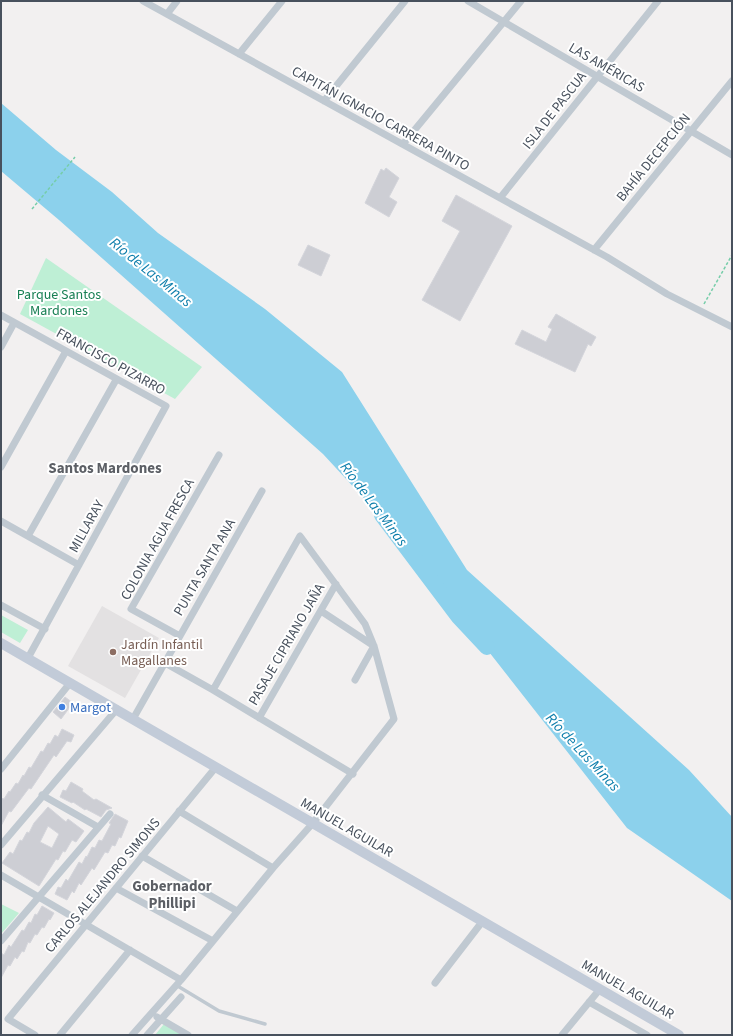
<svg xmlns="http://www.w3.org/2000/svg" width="733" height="1036" font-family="'Source Sans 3',sans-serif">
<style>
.education{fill:#e3e1e2}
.green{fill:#beefd5}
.water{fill:#8cd1ec}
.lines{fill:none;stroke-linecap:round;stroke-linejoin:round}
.river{stroke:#8cd1ec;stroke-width:16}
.building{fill:#cdced4;stroke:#d4d5db;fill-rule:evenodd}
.path{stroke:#76cda9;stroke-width:1.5;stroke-dasharray:3 2;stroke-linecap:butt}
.lane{stroke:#c0c9d1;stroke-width:3.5}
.street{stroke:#c0c9d1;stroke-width:7}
.secondary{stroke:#c2cbd8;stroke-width:10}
.education-dot{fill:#8d6e63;stroke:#fff;stroke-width:1.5}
.shop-dot{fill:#3f7fe0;stroke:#fff;stroke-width:1.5}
.labels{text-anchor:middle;stroke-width:4;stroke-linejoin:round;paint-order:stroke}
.street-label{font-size:14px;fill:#48515d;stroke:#fff}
.park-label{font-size:14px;fill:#177f53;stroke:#fff}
.education-label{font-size:14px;fill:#785e54;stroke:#fff;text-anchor:start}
.shop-label{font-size:14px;fill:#366cbe;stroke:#fff;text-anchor:start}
.water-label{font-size:15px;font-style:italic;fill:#0d7eab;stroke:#fff}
.neighbourhood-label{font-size:15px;font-weight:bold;fill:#5c5f65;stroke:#fff}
</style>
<rect width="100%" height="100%" fill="#f2f0f0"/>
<path class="education" d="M102,606L159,638L125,698L68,666Z"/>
<path class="green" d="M46,258L202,367L175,399L20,314Z
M1,615L28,630L20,643L1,632Z
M1,904L19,913L1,934Z
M164,1024L183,1035H155Z"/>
<path class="water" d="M1,103L56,150L112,192L158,233L265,309L342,372L467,570L689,770L732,817V901L627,828L395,532L323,454L59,220L1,171Z"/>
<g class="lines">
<path class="river" d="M382,515L458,616L487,647"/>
</g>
<path class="building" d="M386,168L399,178L389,197L397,202L389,217L365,203L381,169L384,171Z
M456,195L512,226L460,321L422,300L460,231L442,221Z
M308,245L330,255L321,276L298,265Z
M556,314L596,337L591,346L588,344L575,372L515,344L522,330L546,342L552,329L548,327Z
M65,697L73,703L61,719L53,712Z
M62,729L74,735L71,742L67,741L56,757L54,755L31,789L29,788L11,812L9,811L1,826V798L4,799L9,791L10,792L16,783L18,784L23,775L24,776L29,767L31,768L41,751L43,752L48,743L50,744L55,735L58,737Z
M71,782L83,789L82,791L94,800L96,799L112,808L106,810L101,817L86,809L85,810L73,802L72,803L60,797L63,790L66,791Z
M48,807L66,822L68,819L84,831L76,842L72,840L65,852L63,851L58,860L56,859L39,886L2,863L10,852L13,854L20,840L22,841L27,832L29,833L34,823ZM48,826L59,834L52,848L40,842Z
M115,814L128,821L121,838L119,837L115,846L112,845L108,853L105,852L94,870L92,868L81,885L79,883L74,893L72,891L67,900L55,894L58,887L61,888L66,879L68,881L79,862L82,864L86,856L87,857L92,847L95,848L99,840L102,841L111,824L109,823Z
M42,906L54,913L50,920L49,919L44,928L42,927L37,935L35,934L30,943L28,942L24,952L22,951L17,959L15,957L10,966L8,965L1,978V953L4,955L9,945L11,947L22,930L24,931L29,922L31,923L35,914L37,915Z"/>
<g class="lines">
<path class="path" d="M32,209L75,157
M704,304L732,255"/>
<path class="lane" d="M176,985L219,1011L265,1024"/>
<path class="street" d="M143,1L607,257L667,294L732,327
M468,1L732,155
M167,14L177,1
M239,54L282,1
M324,101L405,1
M403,144L521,1
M500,198L658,1
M594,250L732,81
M1,315L166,406L28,658
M1,347L14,323
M1,467L66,351
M1,521L79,565
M28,536L116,380
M1,605L45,629
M321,611L374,646L355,680
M180,636L131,609L219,455
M165,663L213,690L353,774
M259,718L336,584
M133,719L262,491
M1,769L70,683
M42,795L98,827
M179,811L273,868
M1,845L117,709
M142,856L237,911
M1,875L181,980
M116,888L213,941
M1,941L110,814
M435,983L482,922
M589,1002L647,1035
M157,1017L188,1035
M35,1035L8,1019L216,767
M60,1035L130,950
M132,1035L181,980L273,868L313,823L394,719L374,646L365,624L300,536L213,690
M147,1035L181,997
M562,1035L600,989"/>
<path class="secondary" d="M1,643L679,1035"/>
</g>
<circle class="education-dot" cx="113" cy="652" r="4"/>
<circle class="shop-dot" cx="62" cy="707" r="4"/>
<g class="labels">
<g class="street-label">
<text transform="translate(607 67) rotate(30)" y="5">LAS AMÉRICAS</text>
<text transform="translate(554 110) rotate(-52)" y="5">ISLA DE PASCUA</text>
<text transform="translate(381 118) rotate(29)" y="5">CAPITÁN IGNACIO CARRERA PINTO</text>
<text transform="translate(653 157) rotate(-51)" y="5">BAHÍA DECEPCIÓN</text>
<text transform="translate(111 361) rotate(29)" y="5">FRANCISCO PIZARRO</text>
<text transform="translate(86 526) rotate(-61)" y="5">MILLARAY</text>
<text transform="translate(157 539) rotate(-61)" y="5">COLONIA AGUA FRESCA</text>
<text transform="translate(204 567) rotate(-60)" y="5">PUNTA SANTA ANA</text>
<text transform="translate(286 644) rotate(-60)" y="5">PASAJE CIPRIANO JAÑA</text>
<text transform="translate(347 827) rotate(30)" y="5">MANUEL AGUILAR</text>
<text transform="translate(102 885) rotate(-50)" y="5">CARLOS ALEJANDRO SIMONS</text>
<text transform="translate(628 989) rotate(30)" y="5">MANUEL AGUILAR</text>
</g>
<g class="park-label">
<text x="59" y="299">Parque Santos<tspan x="59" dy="16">Mardones</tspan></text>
</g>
<g class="education-label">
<text x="121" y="649">Jardín Infantil<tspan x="121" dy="16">Magallanes</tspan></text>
</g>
<g class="shop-label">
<text x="70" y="712">Margot</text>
</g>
<g class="water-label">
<text transform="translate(151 272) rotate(39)" y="5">Río de Las Minas</text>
<text transform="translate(374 504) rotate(53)" y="5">Río de Las Minas</text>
<text transform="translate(583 752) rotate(47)" y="5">Río de Las Minas</text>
</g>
<g class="neighbourhood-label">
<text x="105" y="473">Santos Mardones</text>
<text x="172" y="891">Gobernador<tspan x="172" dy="17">Phillipi</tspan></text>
</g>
</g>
<rect width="733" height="1036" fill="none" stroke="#48515d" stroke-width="4"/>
</svg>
